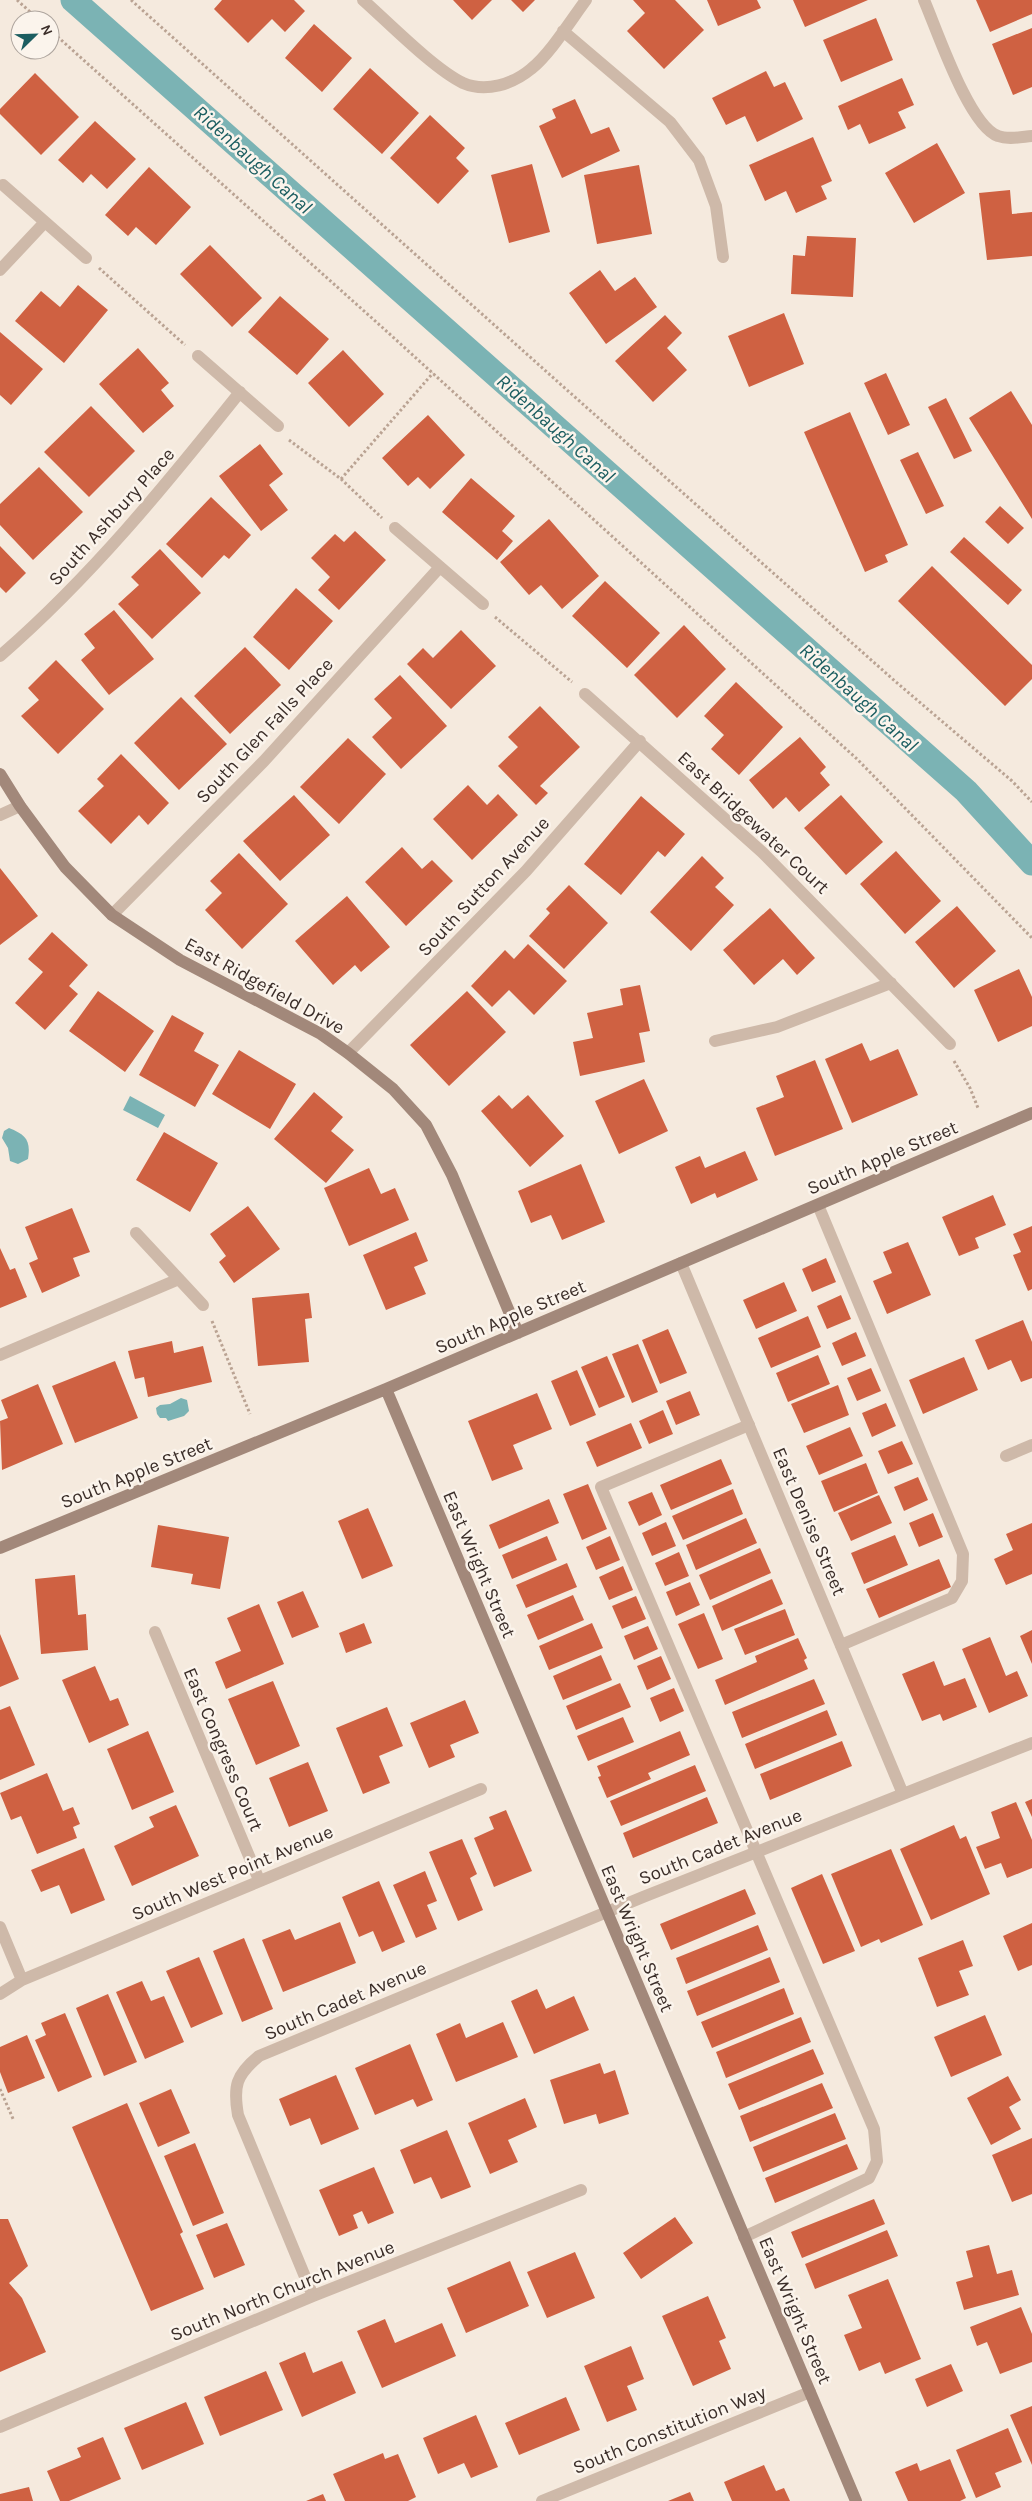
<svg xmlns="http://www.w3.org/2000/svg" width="1032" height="2501" font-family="Karla,sans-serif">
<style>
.water{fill:#7bb3b4}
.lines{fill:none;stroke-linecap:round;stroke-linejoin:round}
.canal{stroke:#7bb3b4;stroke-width:25}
.building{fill:#cf6142}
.path{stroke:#baa393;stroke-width:3;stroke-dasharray:2.5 2.5;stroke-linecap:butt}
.lane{stroke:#ceb9a9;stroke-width:12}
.street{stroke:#ceb9a9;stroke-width:12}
.secondary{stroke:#a2887a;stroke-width:12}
.labels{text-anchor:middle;stroke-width:5;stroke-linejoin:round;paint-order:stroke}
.street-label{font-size:19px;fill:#3b2e29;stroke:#fbf4ec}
.water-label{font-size:20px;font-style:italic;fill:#1b5d60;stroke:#fbf4ec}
</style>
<rect width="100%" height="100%" fill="#f5eade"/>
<path class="water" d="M130,1096L165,1115L158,1128L123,1110Z
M9,1128C26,1135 31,1140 28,1159L18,1164L10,1161L8,1148L2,1138L4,1131Z
M181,1398L187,1400L189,1411L184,1416L168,1421L166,1418H160L157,1414L156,1408L160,1405L170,1404Z"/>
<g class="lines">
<path class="canal" d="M73,0L966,791L1032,863"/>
</g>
<path class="building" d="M222,0H294L305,11L285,32L272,19L248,43L214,9Z
M453,0H492L472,20Z
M511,0H535L523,12Z
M633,0H675L704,30L664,69L627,31L645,13Z
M707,0H757L761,8L718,26Z
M793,0H868L805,27Z
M976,0H1032V14L990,32Z
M876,18L893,60L841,82L823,40Z
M314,24L352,58L322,92L285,58Z
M1032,28V87L1013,95L992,44Z
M370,68L419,113L382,154L333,109Z
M766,71L774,87L785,82L803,119L757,142L745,116L726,125L712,98Z
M35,73L79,117L41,155L0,114V109Z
M902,78L914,105L898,112L906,128L869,144L860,124L848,130L838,106Z
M575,99L591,134L609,127L620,151L562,178L539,126L556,118L552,109Z
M430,115L465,148L456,158L469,171L438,204L390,158Z
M95,121L136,159L107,189L91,174L83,183L58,160Z
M813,137L832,181L821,186L827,199L796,213L786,191L765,201L749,165Z
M937,143L965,193L914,223L885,173Z
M532,164L550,232L509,243L491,175Z
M639,165L652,234L597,244L584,175Z
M149,167L191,207L156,245L136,227L128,236L105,215Z
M1010,190L1012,214L1032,212V256L987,260L979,193Z
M807,236L856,238L853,297L791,294L793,255L805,256Z
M210,245L262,298L232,327L180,274Z
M600,270L615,291L635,277L657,307L606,344L569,293Z
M78,285L108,310L64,363L15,321L41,291L60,307Z
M280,296L329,339L297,375L248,332Z
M784,313L804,364L749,387L728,336Z
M665,315L682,333L667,348L687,370L653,402L615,361Z
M0,332L43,369L11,405L0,395Z
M138,348L169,383L161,390L174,406L143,433L99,384Z
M343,350L384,394L349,427L308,383Z
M886,373L910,425L888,435L864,383Z
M1011,391L1032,425V519L969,418Z
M946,398L972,451L954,459L928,407Z
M91,406L135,451L89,497L44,452Z
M850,412L908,545L885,555L888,562L865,572L804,432Z
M428,415L465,455L430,489L418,477L408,486L382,458Z
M260,444L283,474L269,485L288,510L261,531L219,476Z
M918,452L944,506L926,514L900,460Z
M39,467L83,512L33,560L0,525V504Z
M471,478L515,516L502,531L513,541L497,560L442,512Z
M211,497L251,535L229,559L224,555L202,578L166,544Z
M1000,506L1024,528L1008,544L985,522Z
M549,519L599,576L562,609L541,585L529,595L500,562Z
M355,531L386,560L339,610L318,590L330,577L311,558L335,534L344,542Z
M964,537L1022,590L1008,605L950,552Z
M0,546L26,573L6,593L0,587Z
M160,549L201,593L152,639L118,604L139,585L131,577Z
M932,566L1032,665V679L1005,706L898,601Z
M605,581L660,633L627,668L572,616Z
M296,588L333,621L289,670L253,637Z
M114,610L154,659L109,695L81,660L95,648L84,634Z
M684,625L726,669L677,718L634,675Z
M461,630L496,666L451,709L407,664L423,648L433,658Z
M245,647L281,685L230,734L194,696Z
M56,660L104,709L58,754L21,716L39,700L28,688Z
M400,675L447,726L401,769L372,737L392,718L374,699Z
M736,682L783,727L739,775L711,749L724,735L704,716Z
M181,697L227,744L179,790L134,743Z
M540,706L580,747L540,786L548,793L536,805L498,766L518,747L508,737Z
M800,737L826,767L820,773L830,785L799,812L786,797L773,809L749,780Z
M348,738L386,774L339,824L300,787Z
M121,754L169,803L148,825L139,815L111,844L78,811L104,786L97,779Z
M468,785L487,805L498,794L518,815L472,860L433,819Z
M294,795L330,835L280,881L243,841Z
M841,795L883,842L846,875L804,828Z
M641,796L685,834L665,857L658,851L621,895L584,864Z
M402,847L422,869L432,860L453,881L406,926L365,882Z
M896,851L941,901L905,934L860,884Z
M239,853L288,904L242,949L205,910L222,893L210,881Z
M702,856L724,878L715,887L734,905L691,951L650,912Z
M0,868L38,916L0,945Z
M569,885L608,923L564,969L529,936L550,913L546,909Z
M347,896L390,947L361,972L355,965L333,985L295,941Z
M957,906L996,951L954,988L915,942Z
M770,908L815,958L797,975L783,959L754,985L723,950Z
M52,932L88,965L69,986L78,994L45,1030L15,1003L43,972L28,959Z
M528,944L567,981L534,1015L509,990L492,1007L471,986L505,950L514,959Z
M1019,969L1032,997V1026L998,1042L974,990Z
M640,985L650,1031L639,1033L645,1062L580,1076L573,1042L593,1038L587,1013L623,1005L620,989Z
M98,991L154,1031L125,1072L69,1031Z
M467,991L506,1032L449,1086L410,1045Z
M172,1015L204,1033L194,1051L219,1065L195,1107L139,1075Z
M862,1043L870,1061L898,1049L918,1095L852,1123L825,1059Z
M239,1050L296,1084L270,1129L212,1094Z
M815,1060L843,1129L775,1156L756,1108L784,1097L776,1076Z
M644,1079L668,1131L619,1154L595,1101Z
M314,1092L343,1117L331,1131L354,1150L326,1183L274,1139Z
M499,1095L512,1109L528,1095L564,1136L530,1167L481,1111Z
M164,1132L218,1163L190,1212L136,1180Z
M745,1151L758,1180L717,1198L715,1193L691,1204L675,1167L700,1156L705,1168Z
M581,1164L605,1222L562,1240L551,1215L531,1223L518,1191Z
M369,1168L381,1194L395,1188L409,1220L349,1246L324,1188Z
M993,1195L1006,1225L975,1238L979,1248L959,1256L942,1217Z
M248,1206L280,1249L234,1283L219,1262L226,1256L210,1234Z
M72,1208L90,1252L73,1258L80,1276L42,1293L29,1263L38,1259L25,1227Z
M1032,1226V1289L1028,1291L1013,1255L1021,1252L1013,1234Z
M416,1232L428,1261L414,1267L426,1294L386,1310L363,1255Z
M908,1242L931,1295L887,1314L873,1281L892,1273L883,1252Z
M0,1248L10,1270L15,1268L27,1297L0,1308Z
M826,1258L836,1282L812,1292L802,1269Z
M784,1282L797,1311L756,1329L743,1300Z
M309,1293L312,1318L305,1319L309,1362L258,1366L252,1298Z
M841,1295L851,1319L827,1329L817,1306Z
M808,1316L821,1347L771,1368L758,1338Z
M1023,1320L1032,1342V1378L1021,1382L1011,1360L988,1370L975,1340Z
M668,1329L687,1373L660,1384L642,1340Z
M856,1332L866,1356L842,1366L832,1343Z
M172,1341L174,1353L203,1346L212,1382L148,1397L144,1377L135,1379L128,1351Z
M638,1344L658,1392L632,1403L612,1354Z
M818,1355L830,1384L788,1402L776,1373Z
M607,1356L625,1397L599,1408L581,1367Z
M964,1357L978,1390L923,1414L909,1380Z
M115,1361L138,1418L75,1443L52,1386Z
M871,1368L881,1391L857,1401L847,1378Z
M577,1370L596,1415L570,1426L551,1381Z
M38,1384L63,1444L2,1470L0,1421L8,1418L1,1400Z
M838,1385L849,1415L804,1433L791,1404Z
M690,1391L700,1415L676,1425L666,1401Z
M537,1393L552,1429L513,1445L523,1469L492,1481L468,1421Z
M886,1403L896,1426L872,1437L862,1413Z
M663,1410L673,1434L649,1444L639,1421Z
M631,1423L642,1448L597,1467L586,1442Z
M850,1427L863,1456L819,1475L806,1446Z
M902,1441L913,1464L888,1474L878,1451Z
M721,1459L732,1484L671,1510L660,1485Z
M866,1463L878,1493L834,1512L821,1481Z
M918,1477L928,1500L904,1511L894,1487Z
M588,1484L607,1529L582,1540L563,1494Z
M733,1489L743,1514L683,1540L672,1516Z
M652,1492L662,1515L639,1526L628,1502Z
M879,1495L892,1523L851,1541L838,1513Z
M549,1499L559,1523L499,1549L489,1525Z
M368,1508L393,1566L362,1579L338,1521Z
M933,1513L943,1537L919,1547L909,1523Z
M746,1518L757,1543L696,1570L686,1545Z
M666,1522L676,1546L652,1556L642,1533Z
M1032,1523V1574L1006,1585L994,1559L1013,1550L1006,1534Z
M158,1525L229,1537L220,1589L191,1584L193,1574L151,1567Z
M895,1535L908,1565L864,1584L851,1553Z
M547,1536L557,1560L512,1579L502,1555Z
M610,1536L620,1560L596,1570L586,1547Z
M760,1548L771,1573L710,1600L699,1575Z
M679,1552L689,1576L665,1586L655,1563Z
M939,1559L951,1587L879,1618L866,1589Z
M567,1563L577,1587L526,1608L516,1585Z
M623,1566L633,1590L609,1600L599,1577Z
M75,1575L78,1615L86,1614L88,1650L41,1654L35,1579Z
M772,1579L783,1604L722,1631L712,1606Z
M690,1582L700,1605L676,1616L666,1592Z
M303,1591L319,1627L292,1638L277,1602Z
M573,1595L584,1620L538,1640L527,1615Z
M636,1596L646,1619L622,1629L612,1606Z
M259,1604L284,1664L226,1689L215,1662L241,1651L227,1618Z
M785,1609L795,1635L745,1655L734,1629Z
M704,1613L723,1659L698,1669L678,1624Z
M364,1623L372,1643L346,1653L339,1633Z
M592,1623L603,1648L549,1670L539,1646Z
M648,1626L658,1649L634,1660L624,1636Z
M1032,1630V1664L1020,1636Z
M0,1634L19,1679L0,1687Z
M990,1637L1006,1676L1017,1671L1028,1696L989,1713L962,1649Z
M798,1638L807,1658L804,1660L808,1669L725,1705L715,1680L757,1662L755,1656Z
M601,1655L612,1680L563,1700L553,1676Z
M661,1656L671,1679L647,1690L637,1666Z
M934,1661L944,1686L965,1678L977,1707L943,1721L940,1714L922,1721L902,1674Z
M95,1666L110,1701L118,1698L129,1725L89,1743L62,1680Z
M814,1679L825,1704L742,1738L732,1712Z
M273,1681L300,1746L256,1765L228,1699Z
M620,1683L631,1707L576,1730L566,1706Z
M674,1688L684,1711L660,1722L650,1698Z
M465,1700L479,1733L450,1745L455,1757L429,1768L410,1723Z
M10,1706L35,1765L0,1780V1710Z
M387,1707L403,1746L379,1756L390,1783L363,1794L336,1728Z
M827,1710L837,1735L755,1769L745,1744Z
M623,1717L634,1742L588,1761L577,1736Z
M148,1731L174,1792L132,1810L107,1749Z
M680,1731L690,1755L648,1773L651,1779L607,1798L598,1777L601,1776L597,1766Z
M842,1741L852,1766L770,1800L760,1774Z
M308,1762L328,1811L289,1827L269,1778Z
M695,1765L706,1791L621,1826L610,1801Z
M47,1773L63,1811L73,1807L80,1824L73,1827L77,1838L37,1854L21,1816L11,1820L0,1793Z
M707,1797L718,1823L633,1858L623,1833Z
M1032,1799V1817L1025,1802Z
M1016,1802L1032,1840V1868L1007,1878L1001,1863L985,1869L976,1847L1000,1838L991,1812Z
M176,1805L199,1856L132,1886L114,1846L154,1827L149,1817Z
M506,1810L532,1871L494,1887L474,1838L494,1829L489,1817Z
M954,1825L960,1839L966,1836L990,1894L931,1920L900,1849Z
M462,1839L477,1874L470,1878L483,1910L458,1921L429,1852Z
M84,1848L105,1900L71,1914L59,1885L41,1892L31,1870Z
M891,1849L923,1925L881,1943L879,1939L861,1947L831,1874Z
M425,1871L437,1901L427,1905L437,1929L416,1938L393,1885Z
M822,1874L855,1951L823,1964L791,1888Z
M379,1881L405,1942L382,1952L373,1931L359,1937L342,1897Z
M745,1889L756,1914L671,1950L660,1924Z
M340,1922L356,1963L283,1992L262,1940L290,1929L295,1940Z
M1032,1923V1965L1018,1971L1003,1936Z
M758,1925L768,1950L686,1984L676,1958Z
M244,1938L273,2009L242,2022L213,1951Z
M963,1940L973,1966L959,1971L969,1995L937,2007L918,1958Z
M199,1957L223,2014L191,2028L166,1971Z
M770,1957L780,1982L697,2016L687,1991Z
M142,1981L151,2001L164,1996L184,2042L145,2059L116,1992Z
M784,1988L794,2014L712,2048L701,2022Z
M537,1989L546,2009L574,1996L589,2030L534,2054L511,2001Z
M108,1994L137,2062L104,2076L76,2008Z
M65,2013L92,2077L58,2092L35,2040L46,2035L41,2023Z
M985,2015L1002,2055L951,2077L934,2037Z
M801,2017L811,2042L726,2078L716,2052Z
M503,2022L518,2057L456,2082L436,2034L460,2023L466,2038Z
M27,2035L45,2078L8,2093L0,2072V2047Z
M410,2044L433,2100L417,2107L413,2099L375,2115L355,2068Z
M813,2049L824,2074L739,2110L728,2084Z
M600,2063L604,2074L615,2070L629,2114L599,2124L596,2114L564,2124L550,2080Z
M336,2075L359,2129L321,2145L310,2118L290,2126L279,2099Z
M1008,2076L1021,2100L1009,2107L1021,2129L991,2145L967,2098Z
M822,2083L833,2108L750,2142L740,2116Z
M171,2089L190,2133L158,2147L139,2103Z
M525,2098L537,2127L508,2140L518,2162L490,2174L468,2123Z
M127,2103L183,2232L180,2234L204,2289L151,2311L72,2127Z
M835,2113L846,2139L763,2172L753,2147Z
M447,2130L471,2187L441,2199L431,2177L414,2184L400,2150Z
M1032,2138V2194L1012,2202L992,2155Z
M195,2143L224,2213L193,2226L164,2156Z
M847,2144L858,2169L775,2203L765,2178Z
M374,2167L394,2213L368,2224L362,2211L353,2215L358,2228L339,2236L319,2190Z
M874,2199L885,2224L802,2258L791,2232Z
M675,2217L693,2243L641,2279L623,2253Z
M0,2219H8L28,2266L9,2283L22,2298L46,2352L0,2372Z
M227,2223L245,2265L214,2278L196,2235Z
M887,2230L898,2256L815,2289L805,2264Z
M989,2245L997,2274L1012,2270L1019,2295L964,2310L956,2282L973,2277L966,2251Z
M575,2252L595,2298L547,2318L527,2272Z
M510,2261L529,2306L466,2333L447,2288Z
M888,2279L921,2359L885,2374L880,2362L859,2371L844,2335L862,2328L848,2295Z
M708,2296L726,2338L719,2341L731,2369L693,2386L662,2316Z
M1021,2307L1032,2334V2362L1000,2374L987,2342L977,2346L970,2327Z
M385,2319L395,2343L442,2323L456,2356L382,2388L357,2331Z
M631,2346L644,2379L627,2386L637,2410L607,2422L584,2366Z
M305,2352L313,2373L342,2361L356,2393L302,2417L279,2363Z
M951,2364L963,2391L927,2407L915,2379Z
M266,2371L283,2410L220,2436L204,2397Z
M566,2397L580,2430L519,2455L505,2423Z
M186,2402L204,2444L142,2470L124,2428Z
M1032,2406V2465L1010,2415Z
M476,2415L498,2467L471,2478L464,2463L438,2474L423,2438Z
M1008,2428L1022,2462L995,2473L1001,2487L976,2498L956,2450Z
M103,2437L121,2479L69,2501H60L47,2471L81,2457L77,2448Z
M383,2453L385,2459L398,2454L416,2497L408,2501H345L333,2474Z
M950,2459L966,2498L960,2501H908L895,2472L917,2463L920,2471Z
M764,2465L776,2491L784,2488L790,2501H732L724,2482Z
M29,2487L33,2501H0V2494Z
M690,2492L694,2501H668Z
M323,2494L326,2501H306Z"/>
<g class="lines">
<path class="path" d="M17,0L39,20
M131,0L567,390L896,682L1012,781L1032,802
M50,30L383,328L857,759L1032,938
M99,268L185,345
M289,440L341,479L382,518
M341,479L433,373
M495,617L572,682
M954,1061L970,1088L978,1108
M212,1321L250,1414
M0,2089L14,2121"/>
<path class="lane" d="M818,1205L963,1554L962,1581L952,1598L841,1645
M744,2237L869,2178L877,2161L874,2129L601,1487L749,1425"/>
<path class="street" d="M363,0C389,23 434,69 463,83C486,93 513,84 531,69C550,54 571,20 586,0
M924,0C937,30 969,126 998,136C1008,140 1021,137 1032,136
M563,31L670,122L699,160L716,206L723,257
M3,185L86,258
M0,270L45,222
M198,356L278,426
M395,528L483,604
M0,656C91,577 165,486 240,392
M585,694L762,852L950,1044
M0,815L20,806
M112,915L264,761L440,567
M715,1041L777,1027L891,983
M348,1053L526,871L640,741
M136,1233L203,1305
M681,1263L903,1794
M0,1355L179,1279
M1006,1456L1032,1445
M155,1632L259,1880
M0,1927L22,1980
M0,1994L22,1980L481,1789
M313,2296L238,2115C233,2086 236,2075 259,2056L643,1897L1032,1743
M0,2427L313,2296L581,2190
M542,2501L810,2392"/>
<path class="secondary" d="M0,774L20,806L65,867L112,915L180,960L321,1034L348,1053L393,1089L426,1125L452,1175L518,1333
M386,1389L856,2501
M0,1548L386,1389L1032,1113"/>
</g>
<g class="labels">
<g class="street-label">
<text transform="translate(111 516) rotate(-48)" y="7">South Ashbury Place</text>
<text transform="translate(264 730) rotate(-47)" y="7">South Glen Falls Place</text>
<text transform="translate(754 822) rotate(43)" y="7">East Bridgewater Court</text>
<text transform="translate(483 886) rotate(-47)" y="7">South Sutton Avenue</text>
<text transform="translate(265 985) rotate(29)" y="7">East Ridgefield Drive</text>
<text transform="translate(882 1157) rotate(-23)" y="7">South Apple Street</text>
<text transform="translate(510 1316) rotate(-23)" y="7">South Apple Street</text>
<text transform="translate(136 1472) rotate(-22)" y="7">South Apple Street</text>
<text transform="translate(810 1521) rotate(67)" y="7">East Denise Street</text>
<text transform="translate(480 1564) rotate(67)" y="7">East Wright Street</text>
<text transform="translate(224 1749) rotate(67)" y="7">East Congress Court</text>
<text transform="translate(720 1846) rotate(-22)" y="7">South Cadet Avenue</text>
<text transform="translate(232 1872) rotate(-23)" y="7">South West Point Avenue</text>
<text transform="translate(638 1938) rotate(67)" y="7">East Wright Street</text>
<text transform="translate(345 2000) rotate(-23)" y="7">South Cadet Avenue</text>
<text transform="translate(282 2290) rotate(-22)" y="7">South North Church Avenue</text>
<text transform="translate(796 2310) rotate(67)" y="7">East Wright Street</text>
<text transform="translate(669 2429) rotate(-22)" y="7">South Constitution Way</text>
</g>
<g class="water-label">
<text transform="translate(253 159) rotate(42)" y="7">Ridenbaugh Canal</text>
<text transform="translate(556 428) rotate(42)" y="7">Ridenbaugh Canal</text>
<text transform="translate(859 697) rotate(42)" y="7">Ridenbaugh Canal</text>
</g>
</g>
<g transform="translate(35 35) rotate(67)"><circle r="24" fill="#fbf4ec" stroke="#aea59e"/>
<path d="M0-4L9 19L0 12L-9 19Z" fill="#1b5d60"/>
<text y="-8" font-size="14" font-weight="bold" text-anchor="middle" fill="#3b2e29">N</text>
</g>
</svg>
